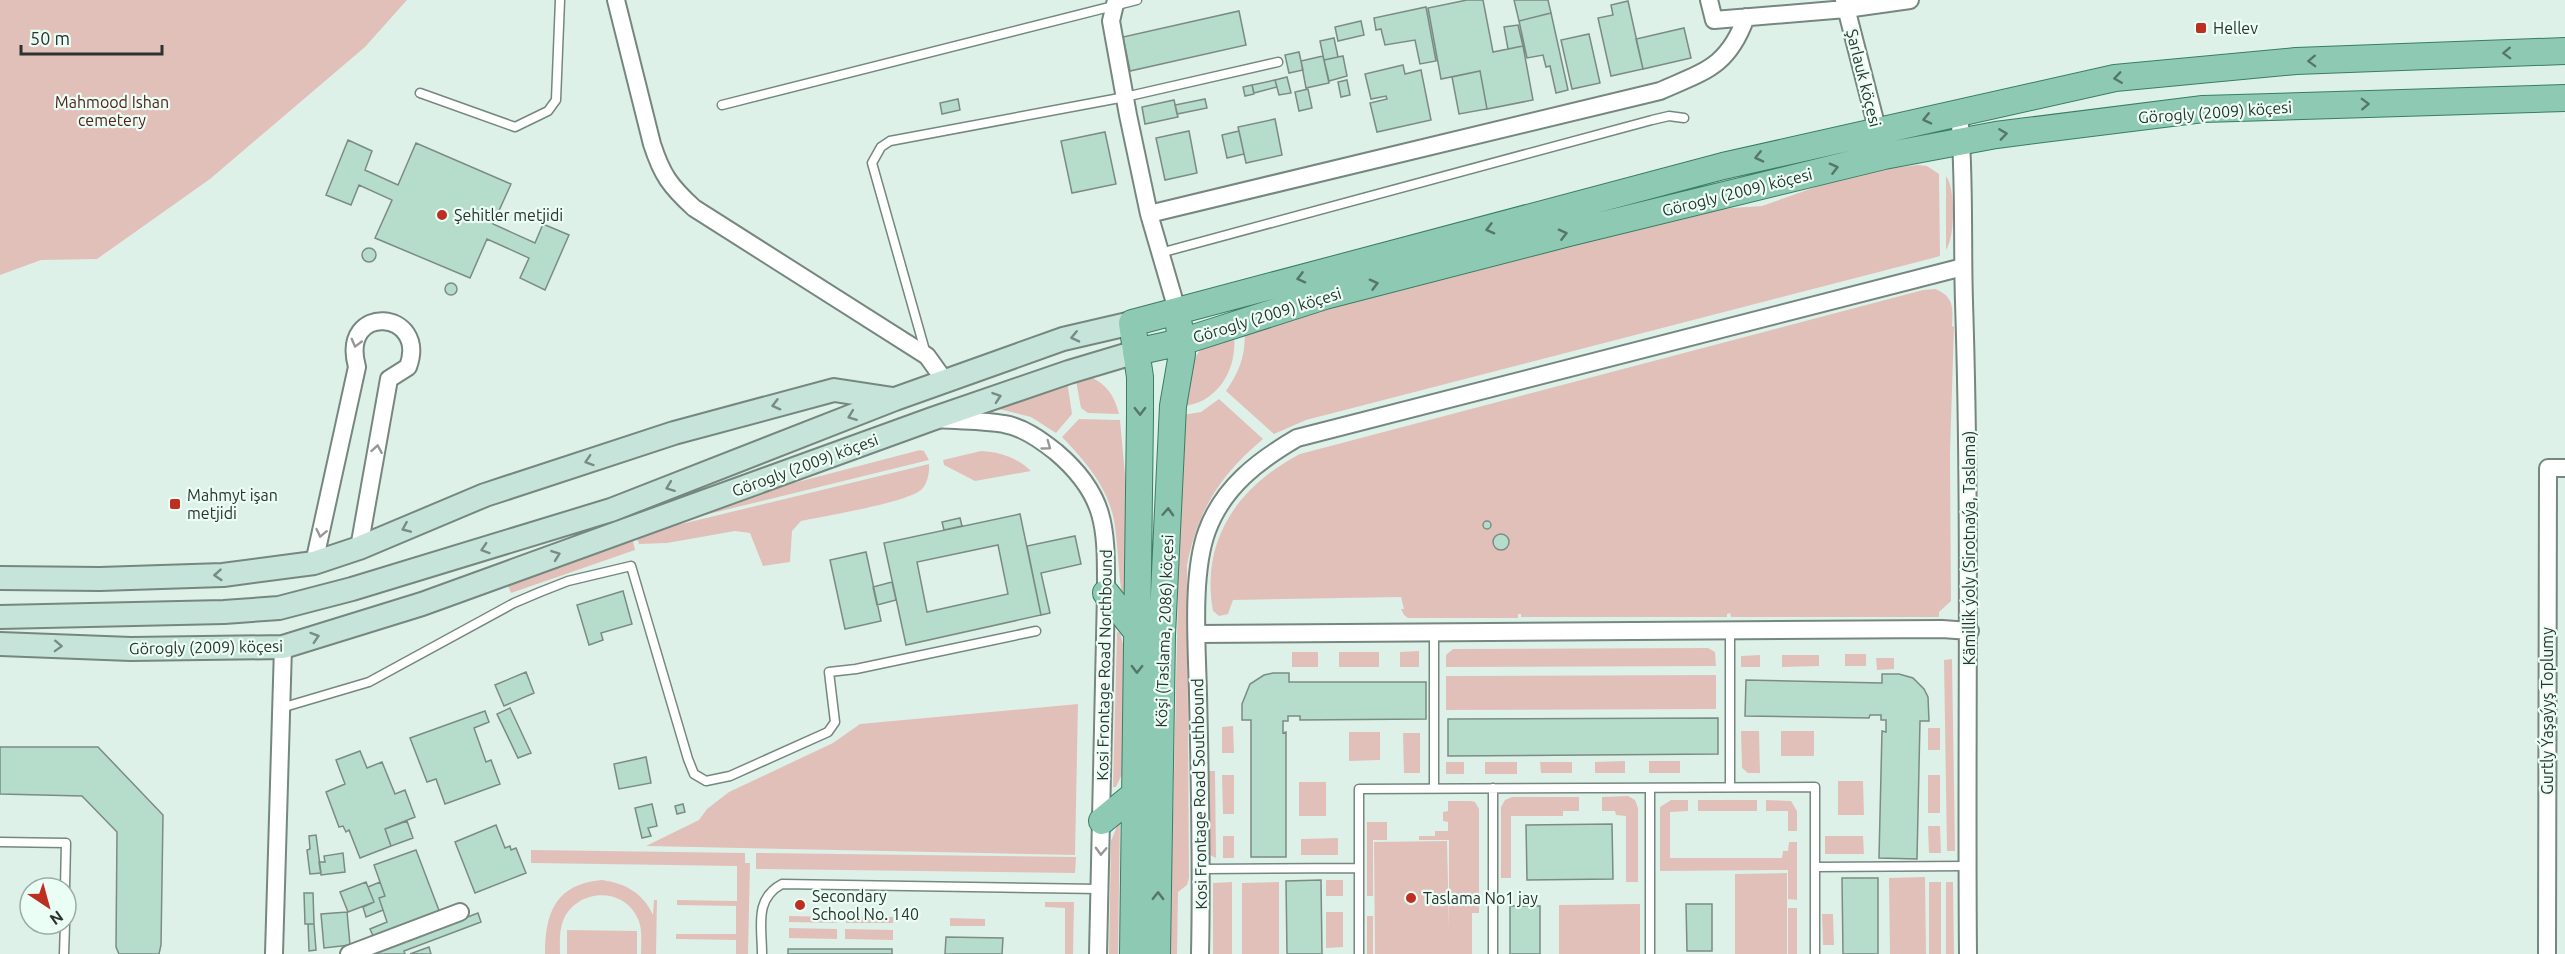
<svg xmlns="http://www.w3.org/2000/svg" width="2565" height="954" font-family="Ubuntu,sans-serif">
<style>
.green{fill:#e2c0ba}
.building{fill:#b6dccb;stroke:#7a8c84;stroke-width:1.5;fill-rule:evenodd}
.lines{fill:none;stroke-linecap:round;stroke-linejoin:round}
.service-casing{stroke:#75877f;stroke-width:11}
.minor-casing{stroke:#75877f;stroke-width:20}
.secondary-casing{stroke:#75877f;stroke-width:26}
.primary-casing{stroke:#397d64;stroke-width:28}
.service{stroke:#fff;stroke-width:8}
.minor{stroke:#fff;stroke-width:16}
.secondary{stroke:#c6e4d9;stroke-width:22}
.primary{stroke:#8dc9b3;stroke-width:26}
.oneway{stroke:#57766a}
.oneway2{stroke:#788b84}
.oneway3{stroke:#959897}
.poi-dot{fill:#bc2f21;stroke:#ebfef5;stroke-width:2}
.labels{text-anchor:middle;stroke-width:4.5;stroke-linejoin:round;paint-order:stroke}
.poi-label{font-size:16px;fill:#2b322f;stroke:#ebfef5;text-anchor:start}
.street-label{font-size:16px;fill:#2b322f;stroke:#ebfef5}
.park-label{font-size:16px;fill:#52211a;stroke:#ebfef5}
</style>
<rect width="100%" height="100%" fill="#def1e8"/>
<path class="green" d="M0,0H407L365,47L210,179L97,259L41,260L0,275Z
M1918,165L1927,166L1939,174L1940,256L1933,258L1306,420L1274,434L1226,391C1240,371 1247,352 1244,327L1687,211L1762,206L1833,181L1869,171Z
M1946,176C1956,189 1955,237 1946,250Z
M1935,289C1954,296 1953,308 1952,326L1954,327L1950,453L1951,601L1939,612V617H1731L1730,613L1727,614V617H1521V614H1518V618H1408L1404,615L1401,609H1404L1401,597L1233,600L1228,614L1219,616L1213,611C1200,539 1239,486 1300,454L1923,290Z
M1233,330C1240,364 1220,403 1183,406C1187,385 1189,358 1207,343C1213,337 1224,334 1233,330Z
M1066,374L1072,414L1056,433L1031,417L995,408Z
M1083,374C1104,381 1114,393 1119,414L1088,413L1081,408L1075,375Z
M1219,399L1263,439C1220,475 1198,510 1187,565L1189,878L1187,885L1178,892L1177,954H1170L1182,415L1201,412Z
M1079,419L1120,420L1126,486V597L1122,595C1118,570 1118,545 1114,520C1107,486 1085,461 1062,437Z
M920,450L924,451L929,460L631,533L635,550L511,593L504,576L679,513Z
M981,451C1001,452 1017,458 1031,471L975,481L944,465L943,460Z
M929,464C930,472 927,485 921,490C905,503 825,516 801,521L792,531L790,562L763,566L750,533L735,531L667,543L639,544L636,535Z
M1117,632L1120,633L1125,651L1122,774L1116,787H1113Z
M1708,648L1715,652L1716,666L1446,667V655L1453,649Z
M1419,651V667H1400V652Z
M1292,652H1318V667H1292Z
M1339,652H1379V667H1339Z
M1845,654H1866V666H1845Z
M1760,655V667H1741V656Z
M1782,655H1819V666L1782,667Z
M1876,658H1894V669L1877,670Z
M1952,659L1955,851H1947L1944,660Z
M1716,675V709L1446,710V676Z
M1078,704L1075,855L646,846L699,820L707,809L729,792L833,743L860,724Z
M1233,726L1234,753H1222V727Z
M1928,728H1940V750H1928Z
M1741,731H1759L1760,773H1748L1742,768Z
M1781,731H1814V756H1781Z
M1349,732H1380V760L1349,761Z
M1403,733H1420V773H1404Z
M1625,761V773H1595V762Z
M1649,761H1680V773H1649Z
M1446,762H1464V774H1446Z
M1485,762H1517V774H1485Z
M1540,762H1572V773H1541Z
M1207,771H1215L1216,858L1208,854Z
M1222,775H1234V814H1223Z
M1928,775H1940V813H1928Z
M1838,781H1863L1864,815H1838Z
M1299,782H1326V816H1299Z
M1628,796L1635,800L1638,808V882H1626V816L1616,815L1615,811H1602V797Z
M1512,797H1579V811H1563V816H1511V878H1501V807L1505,800Z
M1671,800H1688V811L1670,812V858H1782L1783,851H1788L1789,842H1797V900L1788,899V870L1660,871V807Z
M1698,800H1757V811H1698Z
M1766,800L1791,801L1797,811V831H1788V811H1766Z
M1448,801H1471L1475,802L1479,809V913H1472V954H1375L1374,842L1447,841L1449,927V840H1419V836H1435V831H1448V822L1443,821V812L1448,811Z
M1120,819L1118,954H1109L1111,841Z
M1367,822H1387V840H1373V896H1367Z
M1928,826H1940L1941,853H1929Z
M1223,836H1234V858H1223Z
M1825,836H1863L1864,854H1825Z
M1338,838V855H1301V839Z
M531,850L745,853V863H750L748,954H736V940L676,939V934H736V906L677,905V900L737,901V866L531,863Z
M756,853L1076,857L1075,873L756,869Z
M1787,873V954H1735V874Z
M1925,877L1926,954H1890L1889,878Z
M602,880C625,883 643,893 653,915L654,900H657L656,954H641C641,942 643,928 637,917C621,885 575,890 563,921C559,932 560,943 560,954H545C545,912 556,884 602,880Z
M1326,880H1343V896H1326Z
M1232,882V954H1213V883Z
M1279,882V954H1242V883Z
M1929,882H1941V954H1929Z
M1946,882H1953L1954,954H1946Z
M1045,902H1074L1073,954H1065V908L1045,907Z
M1640,904V954H1559V905Z
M1788,908H1797V954H1788Z
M1326,912H1343V947L1326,948Z
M1822,914H1833L1834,945H1823Z
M789,916L837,917V923L789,922Z
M1367,916H1373V954H1367Z
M846,917H893V923H846Z
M950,918L985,919V926H950Z
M789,928L837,929V939L789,938Z
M845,929L893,930V940L845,939Z
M567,930L637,931V954H567Z"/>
<path class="building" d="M1467,0H1483L1493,52L1523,46L1533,100L1487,109L1480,71L1441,79L1428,8Z
M1514,0H1548L1551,13L1519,21Z
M1628,1L1643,69L1611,76L1598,18L1613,15L1611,5Z
M1426,7L1436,61L1420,64L1415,40L1385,45L1381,29L1376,30L1374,18Z
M1239,11L1246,45L1130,71L1123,37Z
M1551,13L1568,90L1556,93L1550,66L1546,67L1543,55L1527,58L1519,21Z
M1361,21L1364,35L1338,41L1335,27Z
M1518,25L1523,46L1508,49L1504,27Z
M1684,28L1691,58L1643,69L1636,39Z
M1589,34L1600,83L1572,89L1561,40Z
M1334,38L1338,57L1324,60L1320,41Z
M1299,52L1303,70L1289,73L1285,55Z
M1323,56L1329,83L1306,88L1301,61Z
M1343,56L1347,76L1329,81L1324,60Z
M1403,65L1405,74L1421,70L1431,120L1377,132L1370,103L1387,99L1386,96L1371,99L1365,74Z
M1480,71L1487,109L1459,114L1452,77Z
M1287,77L1291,93L1279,95L1275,80Z
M1275,80L1277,87L1254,93L1252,85Z
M1347,80L1350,95L1341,97L1338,82Z
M1252,85L1254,94L1245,96L1243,87Z
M1308,89L1312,108L1299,111L1295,92Z
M958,99L960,110L942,114L940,103Z
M1205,99L1207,108L1177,114L1175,105Z
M1174,100L1178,117L1145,124L1142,107Z
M1275,119L1282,155L1246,163L1238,127Z
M1189,131L1197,173L1165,180L1156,138Z
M1239,131L1244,154L1227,158L1222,135Z
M1105,132L1116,184L1072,193L1061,141Z
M348,140L372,151L365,170L398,185L416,143L511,184L493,224L535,243L543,224L569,235L545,290L520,278L529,258L487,239L470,278L375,238L392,200L359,185L351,205L326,195Z
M362 255a7 7 0 1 1 14 0a7 7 0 1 1-14 0Z
M445 289a6 6 0 1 1 12 0a6 6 0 1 1-12 0Z
M1020,514L1041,615L906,645L884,543ZM998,545L1008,594L927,612L917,562Z
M960,518L962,526L944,530L942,522Z
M1483 525a4 4 0 1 1 8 0a4 4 0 1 1-8 0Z
M1493 542a8 8 0 1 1 16 0a8 8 0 1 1-16 0Z
M1075,536L1081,564L1041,573L1050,613L1041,615L1027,546Z
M866,552L881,621L845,629L830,560Z
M892,582L896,600L877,605L873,587Z
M623,591L632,624L601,633L603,640L589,645L577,605Z
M526,672L534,693L504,706L495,685Z
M1273,673H1289V682H1426V719L1300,720V716H1288V721H1283V733L1286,732V857H1251V720H1242V704L1250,684L1264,675Z
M1882,674H1899L1913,678L1924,689L1928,697L1929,721H1920L1917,859L1879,858L1882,731L1886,732V720H1881V715H1870L1869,718L1745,716L1746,680L1882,683Z
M510,708L531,753L518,758L497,714Z
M485,711L489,722L474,728L486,762L491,760L500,784L445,804L436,779L427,782L410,738Z
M1718,718V754L1448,756V719Z
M0,747H98L163,815L161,945L159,954H119L116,947L117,832L82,796L0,794Z
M360,751L367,768L382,762L395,794L405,790L415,817L385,829L391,846L360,858L349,830L346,832L343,826L339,827L326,792L345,784L336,760Z
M646,757L651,783L619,789L614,764Z
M652,804L657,826L648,828L651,836L642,838L635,808Z
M683,804L685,812L677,814L675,806Z
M407,821L413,838L391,846L385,829Z
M1612,824L1613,879L1527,880L1526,825Z
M496,825L505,848L510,846L511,850L516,848L526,873L475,893L455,842Z
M316,835L321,873L310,874L307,850L310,849L309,836Z
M416,850L440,913L374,938L370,929L387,922L379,898L385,896L374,865Z
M343,853L345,872L321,875L319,862H325L324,856Z
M1842,878H1878V954H1843Z
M1321,880L1322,954H1287L1286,881Z
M366,882L374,902L348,912L340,892Z
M380,882L385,896L379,898L383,910L366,917L363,907L374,902L368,887Z
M304,893H313L314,924H305Z
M1686,904H1712V951H1687Z
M1510,906H1540V954H1510Z
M347,912L350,945L324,948L321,914Z
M478,913L481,922L404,951L405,954H371Z
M308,924H314L316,950L309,951Z
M946,937L1003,938L1002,954H945Z
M429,947L431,954H410Z
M788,949H892V954H788Z"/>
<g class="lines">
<g class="service-casing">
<path id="service" d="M420,93L515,127L548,111L556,100L560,0
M722,105L1137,0
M1160,253L1652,120L1669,116L1684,118
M926,354L872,163L881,147L890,141L1125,97L1278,62
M1730,632V787
M1434,633V788
M281,708L369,682L514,603L540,592L568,581L631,566L688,759L694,774L706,781L730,776L828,732L835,722L829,672L856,669L1036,631
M0,842L66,843L65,888
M1815,867L1968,866
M1202,869L1359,868
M64,954L65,924
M762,954C762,926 754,899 782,884L1100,889
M1359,954V789L1815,787V954
M1493,954V788
M1650,954V788"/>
</g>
<g class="minor-casing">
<path id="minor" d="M616,0L652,144C662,175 670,186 694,208L927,356L945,381
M1116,0L1111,21L1128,115L1149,214L1177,310
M1709,0L1714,20L1846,9L1910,0
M1844,0L1880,140
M1959,112C1965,175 1962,239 1964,302C1971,519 1966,736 1968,954
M1149,214L1660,91C1705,71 1728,67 1746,17
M939,419C960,421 983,420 1004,424C1023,427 1041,440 1056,452C1108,496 1106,530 1106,593L1098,954
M314,563L357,367C339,302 429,310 408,367L389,379L359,548
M1197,634L1942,629L1970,631
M274,954L283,647
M349,954L460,912
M1200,954C1202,867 1200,781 1198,694C1197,647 1191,574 1207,531C1223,487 1259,460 1297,438L1963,267
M2547,954L2548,468H2565"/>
</g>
<g class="secondary-casing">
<path id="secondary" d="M0,578L100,579L223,575L314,563L359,548L485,495L674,433L834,390L893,399
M0,617L224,612L279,608L352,589L611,510L895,399L1063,339L1132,323
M0,644L131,649L283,647L422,604L932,419L1069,372L1136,352"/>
</g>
<g class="primary-casing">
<path id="primary" d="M1136,352L1181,342L1325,296L1569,233L1884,156L1996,135L2203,109L2565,98
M1106,593L1137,632
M1102,821L1135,794
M1133,954L1140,415V377L1132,323L1723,166L2115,78L2296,61L2565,51
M1157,954L1162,635L1173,406L1182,354L1179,325"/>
</g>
<use href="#service" class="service"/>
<use href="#minor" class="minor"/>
<use href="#secondary" class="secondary"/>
<use href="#primary" class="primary"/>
</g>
<defs><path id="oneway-chevron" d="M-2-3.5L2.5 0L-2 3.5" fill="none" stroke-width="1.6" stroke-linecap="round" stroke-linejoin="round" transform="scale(1.5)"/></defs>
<g class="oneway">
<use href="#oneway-chevron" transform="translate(2507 53) rotate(178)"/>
<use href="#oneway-chevron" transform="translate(2312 61) rotate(178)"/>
<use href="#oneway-chevron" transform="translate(2118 78) rotate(172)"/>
<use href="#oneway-chevron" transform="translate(2365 104) rotate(-2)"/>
<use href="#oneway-chevron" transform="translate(1927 119) rotate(167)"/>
<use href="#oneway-chevron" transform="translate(2003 134) rotate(-8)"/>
<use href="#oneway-chevron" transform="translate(1759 157) rotate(167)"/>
<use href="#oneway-chevron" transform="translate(1834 168) rotate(-14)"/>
<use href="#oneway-chevron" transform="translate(1490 229) rotate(165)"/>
<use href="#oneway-chevron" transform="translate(1563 234) rotate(-14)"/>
<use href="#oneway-chevron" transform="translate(1301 278) rotate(166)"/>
<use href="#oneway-chevron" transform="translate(1374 284) rotate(-15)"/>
<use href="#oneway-chevron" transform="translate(1140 411) rotate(89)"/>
<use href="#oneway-chevron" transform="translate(1168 512) rotate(-87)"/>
<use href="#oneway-chevron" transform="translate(1137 669) rotate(91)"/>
<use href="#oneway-chevron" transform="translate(1158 896) rotate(-89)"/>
</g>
<g class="oneway2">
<use href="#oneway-chevron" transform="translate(1075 337) rotate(167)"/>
<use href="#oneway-chevron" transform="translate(997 397) rotate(-19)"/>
<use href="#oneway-chevron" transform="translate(776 405) rotate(165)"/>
<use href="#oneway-chevron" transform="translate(852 416) rotate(159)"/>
<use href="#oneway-chevron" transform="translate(589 461) rotate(162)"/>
<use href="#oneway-chevron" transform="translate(670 487) rotate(159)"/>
<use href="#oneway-chevron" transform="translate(406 528) rotate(157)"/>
<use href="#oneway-chevron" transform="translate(485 549) rotate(162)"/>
<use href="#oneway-chevron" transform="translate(556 555) rotate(-20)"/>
<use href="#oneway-chevron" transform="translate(218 575) rotate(176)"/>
<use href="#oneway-chevron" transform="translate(315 637) rotate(-18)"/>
<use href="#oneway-chevron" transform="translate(58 646) rotate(2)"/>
</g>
<g class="oneway3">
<use href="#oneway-chevron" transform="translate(356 343) rotate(105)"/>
<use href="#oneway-chevron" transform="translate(1047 446) rotate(36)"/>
<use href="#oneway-chevron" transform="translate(377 449) rotate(-80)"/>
<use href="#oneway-chevron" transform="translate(321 533) rotate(102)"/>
<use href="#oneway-chevron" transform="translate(1101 851) rotate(92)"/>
</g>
<g class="poi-dot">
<rect x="2195" y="22" width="12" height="12" rx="3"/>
<circle cx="442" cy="215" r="6"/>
<rect x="169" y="498" width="12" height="12" rx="3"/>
<circle cx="1411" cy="898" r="6"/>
<circle cx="800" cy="905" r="6"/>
</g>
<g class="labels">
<g class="poi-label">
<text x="2213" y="34">Hellev</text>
<text x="454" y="221">Şehitler metjidi</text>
<text x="187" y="501">Mahmyt işan<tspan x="187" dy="18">metjidi</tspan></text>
<text x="812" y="902">Secondary<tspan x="812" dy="18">School No. 140</tspan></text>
<text x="1423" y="904">Taslama No1 jay</text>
</g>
<g class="street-label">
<text transform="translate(1864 78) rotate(76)" y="6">Şarlauk köçesi</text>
<text transform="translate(2215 112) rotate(-4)" y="6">Görogly (2009) köçesi</text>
<text transform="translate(1737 192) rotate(-14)" y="6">Görogly (2009) köçesi</text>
<text transform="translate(1267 315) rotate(-17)" y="6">Görogly (2009) köçesi</text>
<text transform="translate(805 465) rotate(-20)" y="6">Görogly (2009) köçesi</text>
<text transform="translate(1969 548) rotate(-90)" y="6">Kämillik ýoly (Sirotnaýa, Taslama)</text>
<text transform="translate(1164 631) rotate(-88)" y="6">Köşi (Taslama, 2086) köçesi</text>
<text transform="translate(206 647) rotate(-1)" y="6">Görogly (2009) köçesi</text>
<text transform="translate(1104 665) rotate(-89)" y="6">Kosi Frontage Road Northbound</text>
<text transform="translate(2547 711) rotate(-90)" y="6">Gurtly Ýaşaýyş Toplumy</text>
<text transform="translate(1199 794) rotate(-91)" y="6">Kosi Frontage Road Southbound</text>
</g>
<g class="park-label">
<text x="112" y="108">Mahmood Ishan<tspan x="112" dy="18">cemetery</tspan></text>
</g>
</g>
<g transform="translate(48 906) rotate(144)"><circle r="28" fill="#ebfef5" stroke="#9eaca6" stroke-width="1.5"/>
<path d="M0-4.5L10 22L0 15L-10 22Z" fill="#bc2f21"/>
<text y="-9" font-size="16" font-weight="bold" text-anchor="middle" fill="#2b322f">N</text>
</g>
<path d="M21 45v9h141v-9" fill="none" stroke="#2b322f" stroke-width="3"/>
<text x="30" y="45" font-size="18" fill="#2b322f" stroke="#ebfef5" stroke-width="4.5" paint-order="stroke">50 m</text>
</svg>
